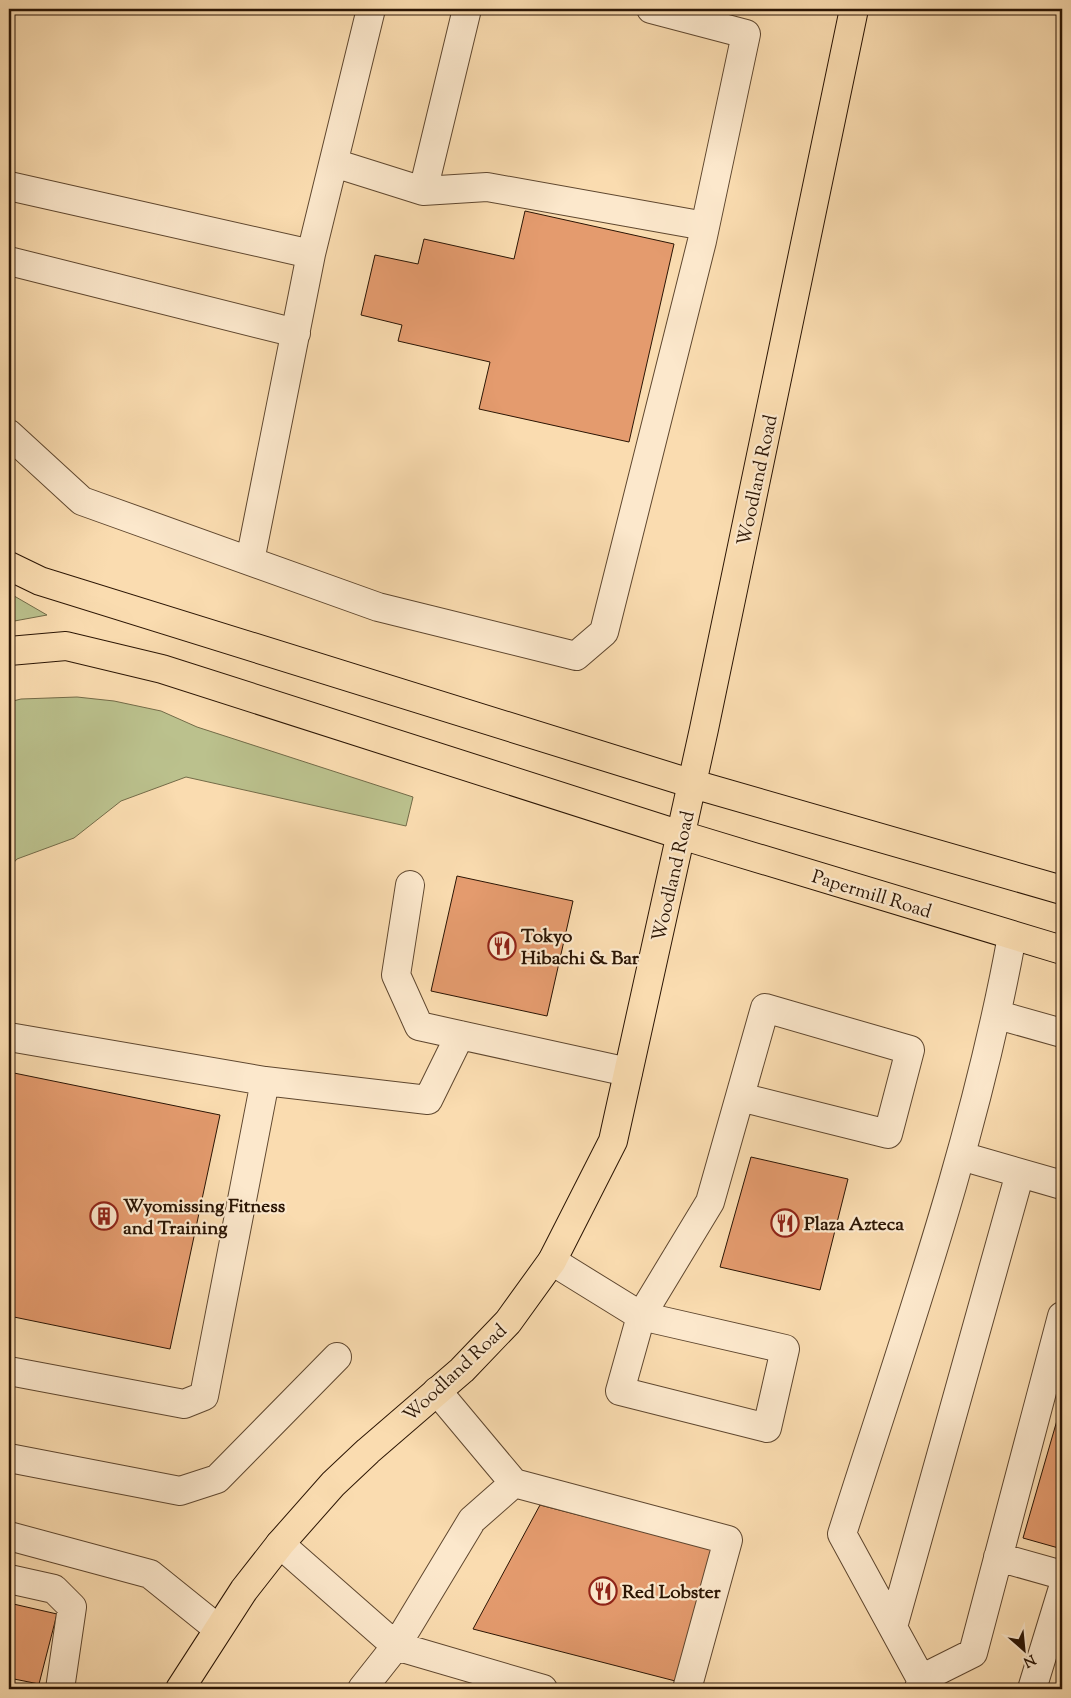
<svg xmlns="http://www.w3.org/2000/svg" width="1071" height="1698" font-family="'Sorts Mill Goudy',serif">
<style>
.green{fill:#bbc18d;stroke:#736b48}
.building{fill:#e49b6e;stroke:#2b1504}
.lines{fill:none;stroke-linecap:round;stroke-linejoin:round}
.minor-casing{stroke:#5f472f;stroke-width:30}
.major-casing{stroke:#2b1504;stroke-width:30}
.highway-casing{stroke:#2b1504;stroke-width:30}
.minor{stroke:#fce8cc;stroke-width:28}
.major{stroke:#fadcb0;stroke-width:28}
.highway{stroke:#fadcb0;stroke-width:28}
.labels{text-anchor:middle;stroke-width:4.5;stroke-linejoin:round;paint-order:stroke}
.street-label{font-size:19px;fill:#2b1504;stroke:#fce8cc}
.poi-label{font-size:19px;font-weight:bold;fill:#2b1504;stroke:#fce8cc;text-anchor:start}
</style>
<rect width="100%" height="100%" fill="#fadcb0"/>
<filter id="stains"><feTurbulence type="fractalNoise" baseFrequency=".004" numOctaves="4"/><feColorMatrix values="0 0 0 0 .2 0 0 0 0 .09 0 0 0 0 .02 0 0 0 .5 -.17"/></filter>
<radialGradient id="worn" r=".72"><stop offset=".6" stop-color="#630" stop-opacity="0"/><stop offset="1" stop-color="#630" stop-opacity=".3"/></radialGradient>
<path class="green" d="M9,593L47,615L9,622Z
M77,697L114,701L161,711L197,727L413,797L406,826L186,777L121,801L74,838L17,859L9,868V702L21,699Z"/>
<path class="building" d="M525,211L674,244L629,442L479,409L490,362L398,341L402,325L361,315L375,255L418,264L424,239L514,259Z
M457,876L573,901L547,1016L431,991Z
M9,1072L220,1115L170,1349L9,1316Z
M751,1157L848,1179L820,1290L720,1267Z
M1062,1403V1549L1023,1538Z
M540,1505L722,1552L687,1684L473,1629Z
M9,1603L57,1614L39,1684L9,1678Z"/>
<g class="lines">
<g class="minor-casing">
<path id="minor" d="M334,163L423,191L487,187L705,226
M9,186L311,254
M423,191L467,9
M9,261L296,333
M9,434L82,501L378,607L576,656L604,632L702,241L746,34L651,9
M250,561L311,254L371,9
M410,885L396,975L419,1026L628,1072
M998,1015L1062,1033
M9,1037L265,1081L428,1100L460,1035
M961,1156L1062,1185
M552,1261L641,1316L785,1349L767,1428L620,1391L641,1316L710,1202L765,1008L910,1050L888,1134L740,1097
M9,1371L184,1404L204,1396L265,1081
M437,1391L514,1483
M9,1458L180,1491L217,1479L337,1357
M9,1536L150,1574L217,1628
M280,1544L396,1646L543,1689
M998,1557L1062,1575
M9,1579L54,1589L72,1607L60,1689
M893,1627L1020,1173
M921,1679L973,1653L1062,1316
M362,1689L396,1646L472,1520L514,1483L728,1540L687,1689
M919,1689L921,1679L842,1534C905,1336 975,1140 1012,936
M1032,1689L1062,1591"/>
</g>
<g class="major-casing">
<path id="major" d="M693,784L1062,890
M681,835L1062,950
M180,1689L244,1590L280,1544L333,1484L368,1451L462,1370L508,1322L552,1261L613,1141L704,729L854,9"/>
</g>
<g class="highway-casing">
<path id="highway" d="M9,566L40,581L693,784
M9,651L66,646L162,669L681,835"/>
</g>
<use href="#minor" class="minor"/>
<use href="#major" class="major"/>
<use href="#highway" class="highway"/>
</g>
<defs>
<g id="restaurant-ring" transform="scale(1.4375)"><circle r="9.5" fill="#fce8cc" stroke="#8f2418" stroke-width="1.5"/><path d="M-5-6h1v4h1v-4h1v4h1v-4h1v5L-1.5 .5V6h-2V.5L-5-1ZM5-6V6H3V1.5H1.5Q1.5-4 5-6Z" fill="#8f2418"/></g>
<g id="building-ring" transform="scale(1.4375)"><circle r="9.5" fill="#fce8cc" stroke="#8f2418" stroke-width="1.5"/><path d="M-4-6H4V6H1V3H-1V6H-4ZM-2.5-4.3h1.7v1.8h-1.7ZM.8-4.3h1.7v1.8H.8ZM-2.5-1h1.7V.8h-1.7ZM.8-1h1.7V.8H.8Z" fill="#8f2418"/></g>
</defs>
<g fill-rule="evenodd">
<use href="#restaurant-ring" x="502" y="946"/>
<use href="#building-ring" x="104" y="1216"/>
<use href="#restaurant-ring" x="785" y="1223"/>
<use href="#restaurant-ring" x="603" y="1591"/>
</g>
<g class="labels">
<g class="street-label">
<text transform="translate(756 480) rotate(-78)" y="7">Woodland Road</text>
<text transform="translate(672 876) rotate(-77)" y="7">Woodland Road</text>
<text transform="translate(872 893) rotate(17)" y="7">Papermill Road</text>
<text transform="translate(454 1372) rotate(-43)" y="7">Woodland Road</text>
</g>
<g class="poi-label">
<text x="521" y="942">Tokyo<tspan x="521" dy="22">Hibachi &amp; Bar</tspan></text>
<text x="123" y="1212">Wyomissing Fitness<tspan x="123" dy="22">and Training</tspan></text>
<text x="804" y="1230">Plaza Azteca</text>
<text x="622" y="1598">Red Lobster</text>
</g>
</g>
<rect width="1071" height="1698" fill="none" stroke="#fadcb0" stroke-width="30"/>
<rect x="10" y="10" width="1051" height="1678" fill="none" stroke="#2b1504" stroke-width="2.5"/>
<rect x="15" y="15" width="1041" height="1668" fill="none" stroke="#2b1504"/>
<g transform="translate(1024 1650) rotate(153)" stroke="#fce8cc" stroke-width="4" paint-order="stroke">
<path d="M0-4L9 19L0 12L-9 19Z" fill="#2b1504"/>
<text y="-8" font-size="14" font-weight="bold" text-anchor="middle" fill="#2b1504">N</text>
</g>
<rect width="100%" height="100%" filter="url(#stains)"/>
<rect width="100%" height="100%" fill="url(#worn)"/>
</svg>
